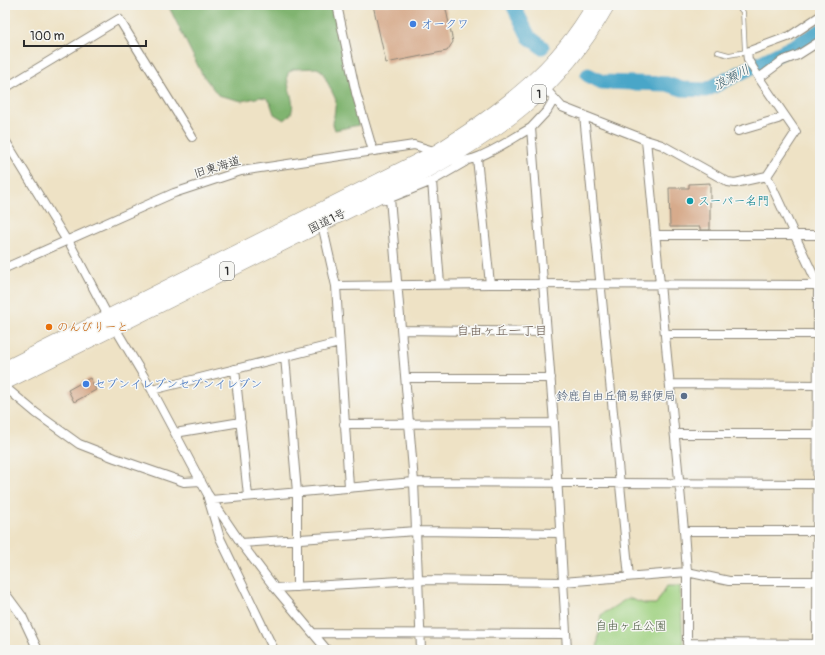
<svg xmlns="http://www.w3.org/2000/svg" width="825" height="655" font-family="Pangolin,'Klee One',sans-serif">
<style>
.green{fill:#a0d282;stroke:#667e56}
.forest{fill:#80b470;stroke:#56704e}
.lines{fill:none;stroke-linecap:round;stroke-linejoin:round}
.river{stroke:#49a6c8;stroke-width:15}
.building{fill:#d7ab8c}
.lane-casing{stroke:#8c8678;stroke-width:5.5}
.street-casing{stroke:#8c8678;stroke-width:10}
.highway-casing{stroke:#8c8678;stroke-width:16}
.lane{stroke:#fff;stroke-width:4}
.street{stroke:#fff;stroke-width:8}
.highway{stroke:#fff;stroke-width:15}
.shop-dot{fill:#3f7fe0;stroke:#f6f6f2;stroke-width:1.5}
.culture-dot{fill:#0f9aa8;stroke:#f6f6f2;stroke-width:1.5}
.food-dot{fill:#e8710a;stroke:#f6f6f2;stroke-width:1.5}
.service-dot{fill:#5c6f8a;stroke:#f6f6f2;stroke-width:1.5}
.labels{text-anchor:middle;stroke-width:3;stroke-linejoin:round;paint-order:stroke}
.shield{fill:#f6f6f2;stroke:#686867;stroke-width:1}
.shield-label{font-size:11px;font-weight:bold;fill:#2b2b2b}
.shop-label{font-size:12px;fill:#366cbe;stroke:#f6f6f2;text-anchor:start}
.street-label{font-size:12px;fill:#2b2b2b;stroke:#f6f6f2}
.culture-label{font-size:12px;fill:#0d838f;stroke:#f6f6f2;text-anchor:start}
.food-label{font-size:12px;fill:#c56008;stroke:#f6f6f2;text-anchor:start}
.service-label{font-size:12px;fill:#4e5e75;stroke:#f6f6f2;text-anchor:end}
.park-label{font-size:12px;fill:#4e5d45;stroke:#f6f6f2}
.water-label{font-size:13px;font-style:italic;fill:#375c6a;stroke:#f6f6f2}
.neighbourhood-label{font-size:13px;fill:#67584d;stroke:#f6f6f2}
</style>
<rect width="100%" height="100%" fill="#f6f6f2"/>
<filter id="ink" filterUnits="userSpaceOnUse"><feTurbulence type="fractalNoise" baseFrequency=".025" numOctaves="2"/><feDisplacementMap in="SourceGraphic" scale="8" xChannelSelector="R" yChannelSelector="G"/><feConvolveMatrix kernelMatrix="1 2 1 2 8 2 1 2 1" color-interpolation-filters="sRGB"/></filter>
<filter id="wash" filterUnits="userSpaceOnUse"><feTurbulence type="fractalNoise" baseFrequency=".012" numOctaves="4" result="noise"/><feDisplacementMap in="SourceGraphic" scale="16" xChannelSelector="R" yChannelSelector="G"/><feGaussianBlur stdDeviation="0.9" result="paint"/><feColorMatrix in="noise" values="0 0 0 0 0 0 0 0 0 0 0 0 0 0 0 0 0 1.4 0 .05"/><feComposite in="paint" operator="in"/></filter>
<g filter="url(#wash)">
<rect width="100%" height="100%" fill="#eee2c5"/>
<path class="green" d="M667,586H680L683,643L686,650H597L601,615L628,598L645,604H656Z"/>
<path class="forest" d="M168,5H333L359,125L335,130L333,124L336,100L322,71L317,68L293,69L288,73C284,87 303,110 284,120L274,114L270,102L266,98L260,97L242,101L218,95L202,74Z"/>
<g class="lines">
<path class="river" d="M513,5L529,37L542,47
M588,75L602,82L667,84L682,89L706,90L798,44L820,31"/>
</g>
<g id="blocks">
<path class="building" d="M373,5H445L453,42L447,51L386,63Z
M710,183V230H700V227H670L669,188H689V184Z
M90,378L96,390L74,402L68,390Z"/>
</g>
</g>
<g filter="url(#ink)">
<use href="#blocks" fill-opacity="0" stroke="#8c8678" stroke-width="1"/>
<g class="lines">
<g class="lane-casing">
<path id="lane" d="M737,5L743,12L745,52
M718,52L729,55L746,52"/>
</g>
<g class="street-casing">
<path id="street" d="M337,5L356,93L373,151
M759,78L748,60L747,52L790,36L820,16
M543,86L562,107L646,140L662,145L728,182L735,183L767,176L796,132L759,78L782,61L798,55L820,41
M5,88L119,19L192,137
M554,99L547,111L531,128L554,423L567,650
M584,115L629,577
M738,131L778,119L784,115
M5,140L67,241
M646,140L684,531L687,572V643L689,650
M447,158C469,171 510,139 531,128
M477,158L490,284
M767,176L818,285L817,650
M432,181L440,284
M390,198L414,482L421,650
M385,200L432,181L465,162
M322,224L336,286L349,487
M655,235H820
M68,240L108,316L152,390L207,493L241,543L275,588L327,650
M5,268L174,193L241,171L414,145L437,152
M336,286L490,284L820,285
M402,330L547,332
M665,334H820
M285,357L297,492V587
M235,369L248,496
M406,378H551
M671,384L820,385
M5,387L36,413L79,444L115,458L184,482L201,481
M152,390L339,343
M344,424L554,423
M175,433L241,422
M675,434H820
M208,498L220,538L274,650
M211,500L414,482L820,484
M684,531H820
M241,543L417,531L560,533
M275,588L419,580L563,582L687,572L729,581H820
M5,593L22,616L38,650
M313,633L566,634
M687,643L820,644"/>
</g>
<g class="highway-casing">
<path id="highway" d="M5,369L437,152C498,114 559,69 594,5
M5,382L413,178C497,133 559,90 607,5"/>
</g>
<use href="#lane" class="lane"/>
<use href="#street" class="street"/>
<use href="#highway" class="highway"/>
</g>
</g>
<g class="shop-dot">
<circle cx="413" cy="24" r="4"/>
<circle cx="86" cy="384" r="4"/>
</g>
<circle class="culture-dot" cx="690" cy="201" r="4"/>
<circle class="food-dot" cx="49" cy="327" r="4"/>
<circle class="service-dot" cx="684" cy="396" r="4"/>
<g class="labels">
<g class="shield">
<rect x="532" y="85" width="14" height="18" rx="3"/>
<rect x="220" y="262" width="14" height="18" rx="3"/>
</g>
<g class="shield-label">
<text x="539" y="98">1</text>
<text x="227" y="275">1</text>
</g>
<g class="shop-label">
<text x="421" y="28">オークワ</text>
<text x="94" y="388">セブンイレブンセブンイレブン</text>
</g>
<g class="street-label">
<text transform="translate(217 167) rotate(-17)" y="4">旧東海道</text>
<text transform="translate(327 221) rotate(-26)" y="4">国道1号</text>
</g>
<g class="culture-label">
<text x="698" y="205">スーパー名門</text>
</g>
<g class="food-label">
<text x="57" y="331">のんびりーと</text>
</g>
<g class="service-label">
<text x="676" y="400">鈴鹿自由丘簡易郵便局</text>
</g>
<g class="park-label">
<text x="631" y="630">自由ヶ丘公園</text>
</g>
<g class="water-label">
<text transform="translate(731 77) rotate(-28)" y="5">浪瀬川</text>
</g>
<g class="neighbourhood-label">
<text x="502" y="335">自由ヶ丘一丁目</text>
</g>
</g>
<rect width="825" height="655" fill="none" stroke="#f6f6f2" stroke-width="20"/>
<path d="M24 40v6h122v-6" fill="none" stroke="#2b2b2b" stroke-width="2"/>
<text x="30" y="40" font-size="12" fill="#2b2b2b" stroke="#f6f6f2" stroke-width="3" paint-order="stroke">100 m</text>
</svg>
